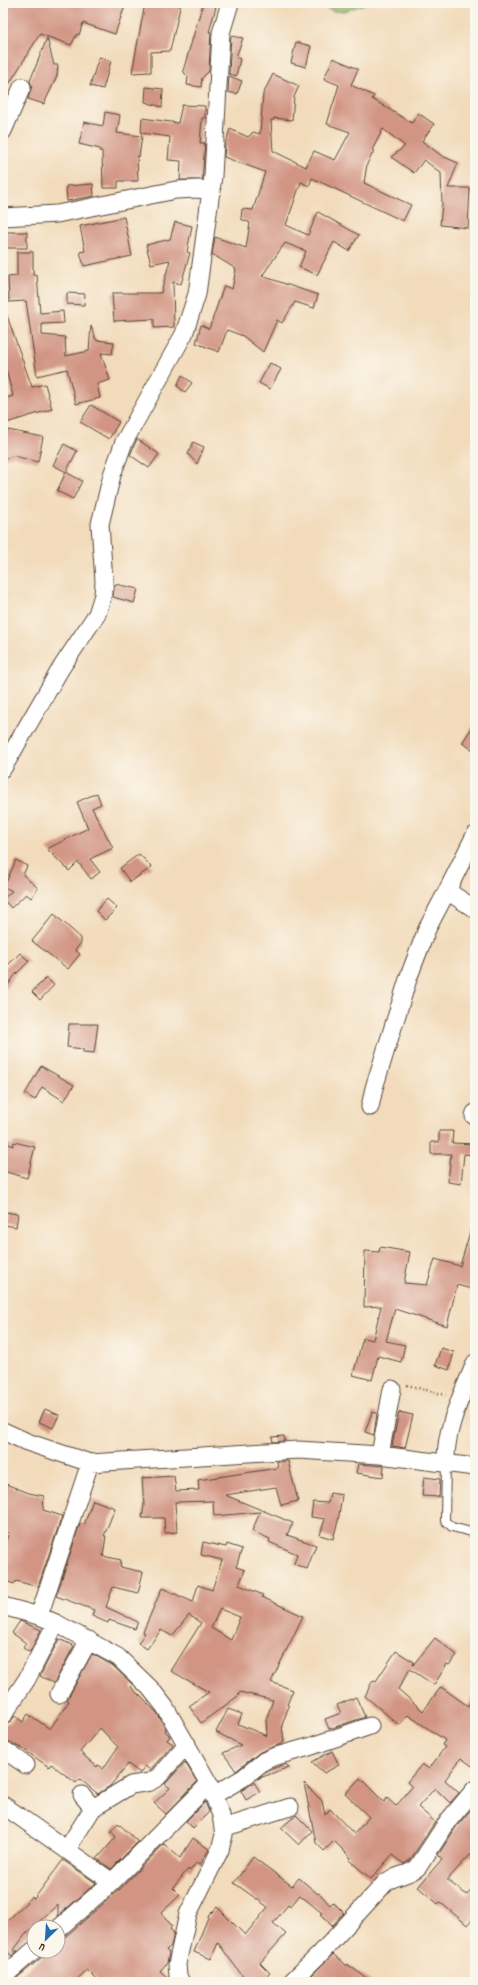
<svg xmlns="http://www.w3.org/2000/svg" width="478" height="1985" font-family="Dekko,sans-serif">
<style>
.forest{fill:#94b66a;stroke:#687044}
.building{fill:#d29584;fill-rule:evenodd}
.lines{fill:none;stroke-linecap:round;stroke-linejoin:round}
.service-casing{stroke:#564536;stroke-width:10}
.minor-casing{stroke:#564536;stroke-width:19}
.path{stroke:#564536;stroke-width:2.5;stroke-dasharray:1 3;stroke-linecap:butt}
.service{stroke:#fff;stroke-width:8}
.minor{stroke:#fff;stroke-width:17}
</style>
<rect width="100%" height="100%" fill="#fbf7ec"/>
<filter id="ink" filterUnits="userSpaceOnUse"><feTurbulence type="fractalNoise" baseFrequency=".025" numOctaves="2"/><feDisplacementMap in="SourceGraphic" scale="8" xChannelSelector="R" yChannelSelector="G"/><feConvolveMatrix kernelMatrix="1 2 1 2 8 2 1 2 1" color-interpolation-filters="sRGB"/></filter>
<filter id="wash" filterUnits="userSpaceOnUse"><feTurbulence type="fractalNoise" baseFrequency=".012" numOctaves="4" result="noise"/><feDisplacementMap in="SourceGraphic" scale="16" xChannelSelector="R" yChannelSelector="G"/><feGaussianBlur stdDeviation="0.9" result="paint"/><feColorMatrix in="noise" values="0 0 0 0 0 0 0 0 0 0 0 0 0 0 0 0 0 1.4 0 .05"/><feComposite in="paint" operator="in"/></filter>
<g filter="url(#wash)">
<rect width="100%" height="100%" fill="#f2dbbb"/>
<path class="forest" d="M320,3H368C350,9 335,19 320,3Z"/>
<g id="blocks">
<path class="building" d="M3,3H126L115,34L83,23L79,35L77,34L71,45L40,34L3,94Z
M145,3H181L170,51L151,52V72L132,73Z
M203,3L216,7L209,32H211L209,71L202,78L201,87L187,85L188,77L183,71Z
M231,36L243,38L236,57L240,59L236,76L229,74Z
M47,38L54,65H58L57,76L44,104L28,99L32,86L30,81Z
M296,42L311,46L306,67L291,63Z
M99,57L111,61L103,89L90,86Z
M333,58L358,69L351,85L374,96L372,99L412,123L418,113L434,124L422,141L442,156L458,163L448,188H470L468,228L440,225L442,204L441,173L424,160L414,173L391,157L405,146L383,129L372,150L374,151L367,164L364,183L411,205L403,221L312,178L309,186L301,182L286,225L308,235L318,212L359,235L349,251L334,242L317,275L299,267L306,251L285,243L262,276L318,295L314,308L295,302L282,323L277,320L263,352L243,336L227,330L219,352L196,343L201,325L209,329L224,286L232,289L236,269L212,254L215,237L246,248L250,223L241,219L242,209L253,210L265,172L224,157L225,145L230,129L248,137L253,132L260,134L263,94L273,74L299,86L294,97L292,120L274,118V120H271L273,151L306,167L314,151L335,160L350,132L327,124L339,85L324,79Z
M229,76L242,81L237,94L228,92Z
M146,87L163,89L162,107L145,102Z
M182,105L205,106V118H202L200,143H205L202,180H180L181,161L168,160L170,137L141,133L142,118L178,123Z
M105,112L120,115L117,133L142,136L139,157L137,156L138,181H118V188H103L102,151H99L100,149L79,144L84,122L103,126Z
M93,184L94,196L67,201L66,186Z
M124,217L132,256L84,266L80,252L85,251L80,226Z
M175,222L192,226L187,252L190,253L181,284L173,282L174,327L154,328V319L114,321L112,293H161L170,260L151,264L146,245L170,239Z
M3,232H27V248H3Z
M17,252H33V275H37L40,313L63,311L64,323L42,324V335L65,337L66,356L89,351L91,326L96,340L114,342L112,354L101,353L110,380L97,384L100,398L76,404L67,369L37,376L26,301L9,302L8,277L17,276Z
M67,293L85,294L84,305L67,304Z
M3,310H5L32,387L45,384L52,409L3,424V399L13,396L3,358Z
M270,363L281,369L270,389L259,383Z
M182,375L192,383L185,392L177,386Z
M91,405L119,422L109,439L80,422Z
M3,429L43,437L38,462L14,456L3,459Z
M137,439L159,454L149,468L130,455Z
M193,442L204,447L197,464L188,454Z
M64,444L77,451L66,472L53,465Z
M66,472L82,481L73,499L57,491Z
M115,584L138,589L134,603L113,597Z
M475,723V751L462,743Z
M97,793L101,804L92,808L113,848L90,859L100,872L91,879L78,862L69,871L47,849L88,828L77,802Z
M139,854L152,867L130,882L120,868Z
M16,860L27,866L23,875L38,888L31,898L26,894L11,908L3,899L12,891L4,887Z
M107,899L117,908L105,920L96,911Z
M54,914L81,938V943L75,950L80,954L68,969L32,941Z
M20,953L29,961L15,975L3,993V965L6,967Z
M46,978L54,985L40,1000L32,992Z
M69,1024H98L94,1053L83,1052V1049L67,1047Z
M41,1066L74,1085L64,1101L42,1087L35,1100L25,1094Z
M439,1131H453L452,1143L475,1144V1155L464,1154L461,1184L448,1182L451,1154H431V1142H439Z
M3,1141L13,1146L14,1142L35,1147L27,1178L3,1171Z
M6,1212L18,1214L16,1227L5,1225Z
M472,1225L475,1226V1290L457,1285L447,1326L395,1309L386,1341L405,1345L401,1362L378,1356L372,1380L353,1375L363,1338L373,1340L381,1306L364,1307L365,1251L379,1252L380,1247L410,1252L404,1283L427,1285L435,1259L460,1266Z
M441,1348L454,1352L449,1370L435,1365Z
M45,1409L59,1415L53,1428L39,1422Z
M372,1412L377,1413L374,1435L365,1432Z
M399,1412L413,1415L405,1448L392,1446Z
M284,1436L285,1441L273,1442L272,1437Z
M277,1461H288L298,1501L281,1505L276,1487L225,1495L293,1523L287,1535L316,1545L307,1569L294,1564L297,1554L269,1542L270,1539L252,1531L260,1512L214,1516L213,1501L175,1502L177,1532L165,1533L164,1518H142L144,1505L142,1478L174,1476L176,1491L199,1490L198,1480L278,1468Z
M358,1464L384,1466L383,1477L356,1473Z
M424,1477L440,1479L439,1497L422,1496Z
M3,1483L29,1493L44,1496L43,1510L62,1516L38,1587L16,1581L14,1584L3,1580V1548L9,1533L3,1531Z
M330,1493L342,1495L338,1521L333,1539L320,1535L325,1519L311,1517L313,1502L328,1503Z
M93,1500L115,1508L104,1536H106L103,1556L121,1560L120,1567L143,1572L138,1593L113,1587L106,1607L138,1622L135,1629L109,1620L108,1623L92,1616L94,1610L56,1596L80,1524L84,1525Z
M203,1542L226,1547L227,1544L242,1549L236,1567L245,1570L239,1585L263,1595L262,1597L303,1616L271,1682L293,1690L287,1705L289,1706L282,1725L284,1742L281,1744L260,1752L236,1771L223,1753L241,1745L216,1732L228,1709L242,1714L238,1724L267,1736L266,1720L273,1700L240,1692L238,1696L201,1723L189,1706L209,1692L171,1671L201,1623L189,1615L172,1636L161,1630L147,1649L138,1643L145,1633L143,1632L162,1588L193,1602L198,1585L212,1590L222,1560L201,1555ZM220,1609L240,1617L231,1640L211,1628Z
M20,1621L41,1630L30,1652L23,1648L26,1643L12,1633Z
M435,1638L457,1655L449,1665L447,1664L434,1685L410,1669L398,1689L423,1711L441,1687L468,1706L475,1692V1768L461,1758L445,1780L459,1793L450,1803L435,1788L418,1807L435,1822L410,1860L404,1864L392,1855L371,1879L349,1860L351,1858L334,1841L324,1851L316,1843L304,1783L322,1801L325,1815L330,1809L354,1834L369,1817L345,1794L360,1778L384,1802L387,1798L396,1806L412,1787L407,1782L422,1764L429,1769L445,1747L442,1745L445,1740L408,1715L399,1725L365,1696L373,1680L376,1681L396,1651L414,1662L413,1665Z
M59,1639L74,1646L54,1683L40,1676Z
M92,1654L112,1665L133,1685L131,1687L157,1713L166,1729L165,1731L170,1736L167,1740L173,1744L151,1769L150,1770L145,1766L140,1773L128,1764L110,1786L98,1794L80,1779L76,1783L51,1764L49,1767L23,1749L3,1739V1724L9,1723L15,1716L23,1722L28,1714L50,1729L69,1701L67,1700ZM100,1728L118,1747L103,1769L98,1765L97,1767L80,1752Z
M356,1697L365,1717L329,1729L325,1719L341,1713L337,1705Z
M332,1751L339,1765L324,1773L312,1762Z
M185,1762L197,1782L166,1814L154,1803L170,1788L165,1784Z
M286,1764L289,1767L257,1779L269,1770Z
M254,1782L260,1792L246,1800L241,1791Z
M205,1802L209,1812L193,1828L186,1821Z
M475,1805V1858L470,1855L447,1880L467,1895L475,1886V1916L467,1925L440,1902L438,1904L418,1887L442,1859L438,1855L456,1827Z
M296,1815L312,1831L299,1845L281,1828Z
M118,1823L138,1842L111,1869L97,1859L116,1837L111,1831Z
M193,1838L209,1849L200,1865L197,1862L190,1871L188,1869L173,1888L180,1895L161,1913L172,1926L170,1929L174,1933L171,1946L166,1950L169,1953L167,1963L160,1971L168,1978L170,1982H99L87,1970L74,1982H12L41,1958L44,1951H58V1939L65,1937L119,1890L164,1844L180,1858Z
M253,1857L292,1886L299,1878L318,1894L319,1893L330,1905L333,1902L344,1913L332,1926L320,1914L322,1913L300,1895L290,1907L288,1905L273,1923L286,1934L260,1963L270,1973L261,1982H247L218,1943L211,1959L194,1952L209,1915L217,1907L245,1935L268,1907L234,1883Z
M63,1860L96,1883L58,1916V1904L25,1935L13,1951H18L12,1956L3,1948V1925L32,1897L34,1899Z
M333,1954L346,1966L347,1964L372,1982H305Z"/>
</g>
</g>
<g filter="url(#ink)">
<use href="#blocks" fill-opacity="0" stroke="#564536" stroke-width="1"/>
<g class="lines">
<g class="service-casing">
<path id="service" d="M446,1463L445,1521L452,1527L475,1533"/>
</g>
<g class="minor-casing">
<path id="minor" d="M3,131L22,87
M3,217L57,214L176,190L198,189L212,191
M3,768L61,668L97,614L103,595L104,581L100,524L112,475L124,442L184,334L197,294L213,176L221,33L230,3
M475,835L447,891L475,909
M370,1107L374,1088L409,976L427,929L447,891
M474,1116L475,1113
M3,1431L27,1442L90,1463L39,1616
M380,1455L392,1389
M90,1463L298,1450L380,1455L475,1467
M446,1463C445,1427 462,1396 475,1363
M3,1606L39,1616L56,1623L118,1657L150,1688L165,1707L209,1784L221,1815L224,1835L220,1850L188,1914L177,1964L178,1976L181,1982
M59,1694L89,1640
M4,1714L27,1679L56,1623
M3,1749L26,1765
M82,1795L93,1808
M214,1795L243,1778L264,1761L273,1757L309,1747L370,1726
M3,1805L112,1882
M223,1828L290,1807
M67,1849L93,1808L131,1785L150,1782L158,1777L187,1744
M58,1929L112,1882L209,1784
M3,1977L34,1950
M291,1982L321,1953L386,1882C396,1875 410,1875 418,1867L448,1821L475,1789"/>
</g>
<path class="path" d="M407,1385L446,1395"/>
<use href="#service" class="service"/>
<use href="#minor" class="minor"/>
</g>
</g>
<rect width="478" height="1985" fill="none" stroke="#fbf7ec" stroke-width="16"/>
<g transform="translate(46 1939) rotate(205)"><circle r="19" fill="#fbf7ec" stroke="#aea59a"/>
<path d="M0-3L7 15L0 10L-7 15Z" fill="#1f6fb2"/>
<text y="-6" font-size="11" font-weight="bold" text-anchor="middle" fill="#3b2a1e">U</text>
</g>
</svg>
